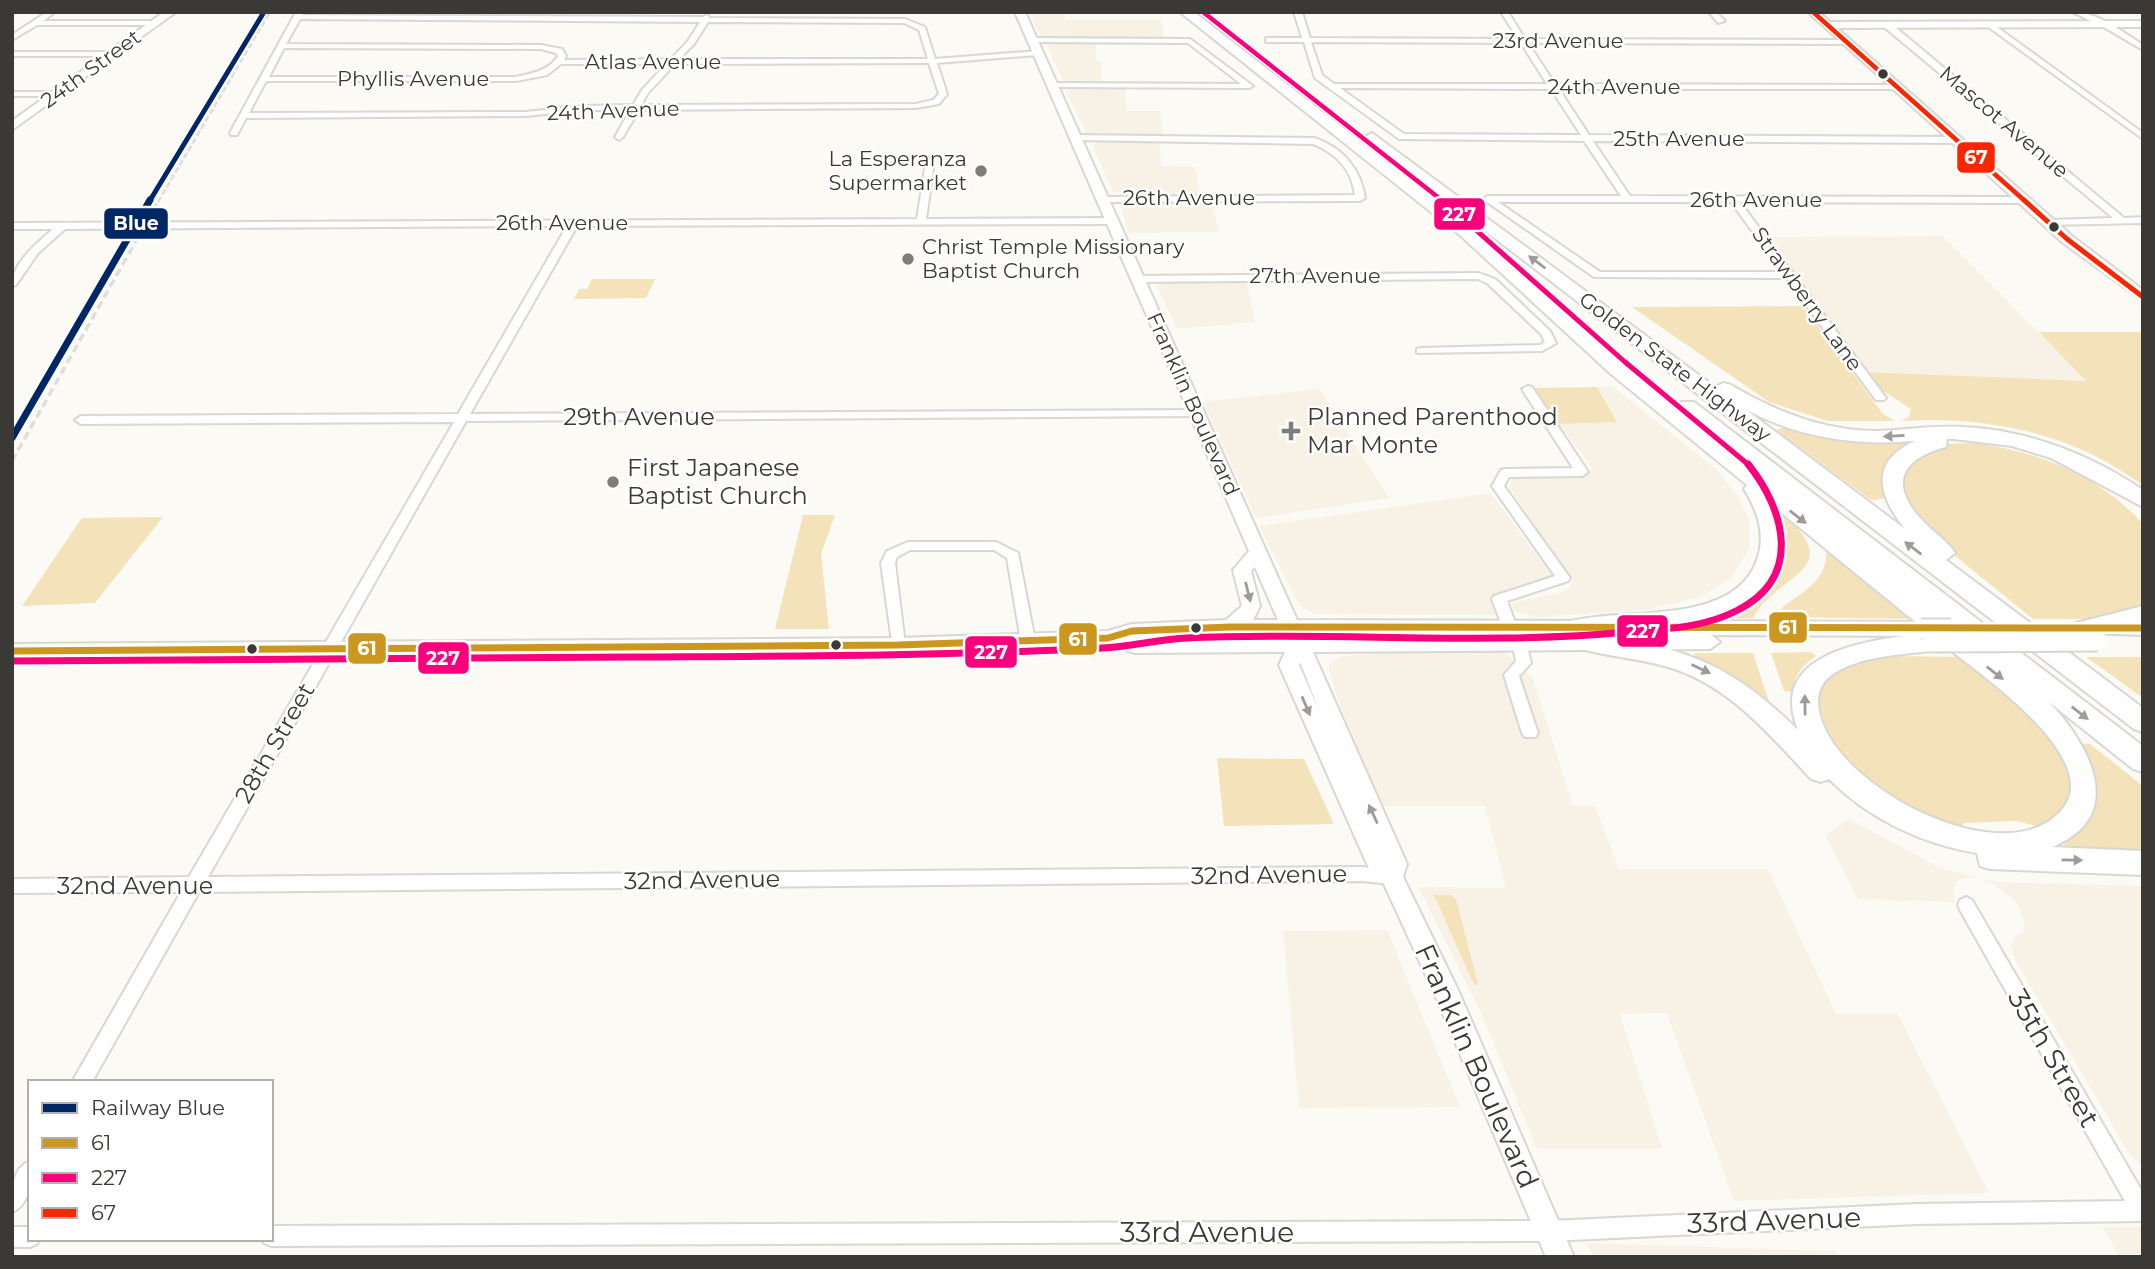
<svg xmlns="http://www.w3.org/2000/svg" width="2155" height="1269" font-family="Montserrat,sans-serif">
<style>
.built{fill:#f7f2e5}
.green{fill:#f4e2ba}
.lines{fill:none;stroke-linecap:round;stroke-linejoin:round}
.street-casing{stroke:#d8d7d2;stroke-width:4}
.secondary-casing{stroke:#d8d7d2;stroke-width:4}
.highway-casing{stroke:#d8d7d2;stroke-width:4}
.street{fill:#fffefe;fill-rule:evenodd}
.secondary{fill:#fffefe;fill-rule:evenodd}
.highway{fill:#fffefe;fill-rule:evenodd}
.rail-far1{stroke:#dfdedc;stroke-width:2.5;stroke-dasharray:6 2.5;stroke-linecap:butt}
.rail{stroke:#dfdedc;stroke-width:3.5;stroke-dasharray:8 4.5;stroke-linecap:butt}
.secondary-bridge-casing{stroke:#d8d7d2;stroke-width:23;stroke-linecap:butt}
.secondary-bridge{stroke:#fffefe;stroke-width:19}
.bus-1-casing{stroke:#fff;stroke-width:12}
.bus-2-far2-casing{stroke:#fff;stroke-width:7}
.bus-2-far1-casing{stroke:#fff;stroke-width:10}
.bus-2-casing{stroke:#fff;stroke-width:12}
.bus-3-far1-casing{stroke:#fff;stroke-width:7}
.bus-3-casing{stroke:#fff;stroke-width:10}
.bus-1{stroke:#cb971e;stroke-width:7}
.bus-2-far2{stroke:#fa007d;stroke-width:4.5}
.bus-2-far1{stroke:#fa007d;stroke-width:5}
.bus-2{stroke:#fa007d;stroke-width:7}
.bus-3-far1{stroke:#fa2600;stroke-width:4.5}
.bus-3{stroke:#fa2600;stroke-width:5}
.rail-1-far1-casing{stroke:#fff;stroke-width:8}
.rail-1-casing{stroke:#fff;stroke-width:11}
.rail-1-far1{stroke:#002666;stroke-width:5}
.rail-1{stroke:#002666;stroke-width:7}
.oneway{fill:#9d9c9a}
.bus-dot{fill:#3b3935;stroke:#fff;stroke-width:2.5}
.poi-dot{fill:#7f7d78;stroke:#fff;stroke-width:2.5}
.labels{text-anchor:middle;stroke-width:5;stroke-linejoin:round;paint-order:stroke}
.far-street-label{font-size:21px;fill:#3b3935;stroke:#fff}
.far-poi-label{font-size:21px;fill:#3b3935;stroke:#fff;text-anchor:end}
.street-label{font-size:24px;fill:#3b3935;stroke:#fff}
.poi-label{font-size:24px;fill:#3b3935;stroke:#fff;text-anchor:start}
.near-street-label{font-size:28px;fill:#3b3935;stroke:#fff}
.line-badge{stroke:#fff;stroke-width:2.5}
.badge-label{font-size:19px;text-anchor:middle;font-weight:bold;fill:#fff}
</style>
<rect width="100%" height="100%" fill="#fcfaf5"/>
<path class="built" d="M1030,12H1065V20H1161L1164,38H1047L1040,36Z
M1057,42H1095L1096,61L1101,62V84L1064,82L1047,46Z
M1074,88H1125L1127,111H1160L1163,135L1087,134L1066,92Z
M1100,141H1159L1161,166L1195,167L1200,195L1113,192L1093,146Z
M1213,202L1218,232L1128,233L1121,206L1131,203Z
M1943,236L2087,381L1866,372L1770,237Z
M1162,282L1247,283L1255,322L1177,329L1157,287Z
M1612,386L1715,468L1737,495L1749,521V549L1731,578L1701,597L1645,610L1536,617L1513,611L1512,603L1567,591L1573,581L1509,487L1511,479L1582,477L1592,468L1559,424L1617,422L1597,387Z
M1320,389L1389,498L1256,518L1203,402Z
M1491,493L1553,578L1496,596L1500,615L1314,614L1299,605L1259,526Z
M1437,650H1503L1533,679L1573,806H1595L1619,869H1768L1836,1014H1898L1989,1193L1734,1201L1667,1013L1620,1014L1662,1149H1537L1481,1013L1419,887L1506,888L1485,806H1381L1338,700L1329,669V664L1341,656Z
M1850,819L1938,867L1977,878L1997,882L2143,886V1167L2130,1155L2015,960L2011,946L2015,937L2023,932L2025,922L2016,902L1995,885L1977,878H1964L1956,882L1953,890L1955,902L1858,899L1825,835Z
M1387,930L1460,1107L1299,1108L1283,931Z
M2102,1227H2143V1257H2120Z
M1587,1243L1835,1251L1838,1257H1593Z"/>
<path class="green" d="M592,279H655L646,298L574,299L579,289H587Z
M1803,306L1883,414L1895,421H1828L1769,402L1632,307Z
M2039,332H2143V485C2126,474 2109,462 2091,454C2033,426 1965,417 1901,421L1909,417L1911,409L1879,388L1866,372L2086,381Z
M1597,387L1617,422L1559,424L1534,388Z
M1789,426L1902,438L1909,445L1888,498L1871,500L1776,430Z
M1974,443C2039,452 2098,474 2143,524L2142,606L2121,613L2084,619H2033L1928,534L1901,498V466L1946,444Z
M1778,510C1851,571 1779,571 1753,618L1698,620L1751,595Z
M803,515H835L821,554L829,629H775Z
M163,517L95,603L22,606L82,518Z
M1826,552L1839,559L1917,619L1772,617C1792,595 1828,586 1826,552Z
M1811,652L1816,656C1802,666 1795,674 1792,692L1784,691L1771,653Z
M1694,653H1753L1770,705L1698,661Z
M1887,656L1964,657L2040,720L2066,761L2071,783L2066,801L2055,818L2041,827L2016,821L1964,823L1956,832L1844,771L1814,699C1827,661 1851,663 1887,656Z
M2086,657H2143V698Z
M2074,743L2090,744L2143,786V855L2069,851L2060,838L2076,827Z
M1217,758L1304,759L1334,824L1224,826Z
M1434,895H1451L1456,899L1478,984L1474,985Z"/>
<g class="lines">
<g class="street-casing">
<path id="street" d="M47,12H55L43,21H156L160,23L156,25H37L12,40V35Z
M296,12H303L302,15L703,17L707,15L710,18L905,19L925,27L935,59L1038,51L1042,53L1038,55L937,63L947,94L939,104L916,108L639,110L623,137L619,140L615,137L630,110H582L526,116L246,118L237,135H231L230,133ZM300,19L700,22L688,41L671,59L564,60L566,56L562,49L541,45L286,44ZM708,22L904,23L919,30L928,59H679L694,44ZM284,48L541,49L556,53L558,56C549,71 532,73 516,77H269ZM929,63L939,94L933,100L916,104L641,105L648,93L675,64ZM561,64H666L642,90L633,105L582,106L526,112L249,113L266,81H516L547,75Z
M1294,12H1302L1310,38L1518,39L1501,12H1508L1525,39L1849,40V44H1846L1528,43L1555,84L1897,85L1901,87L1897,89H1559L1589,135L1956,137L1960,140L1956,143L1593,141L1630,196L2024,197L2029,200L2024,203L1740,202L1886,398L1884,400H1876L1786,278L1594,277L1483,199L1488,196H1621L1584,141L1399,139L1315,78L1304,42H1266V38H1302ZM1311,42L1521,43L1547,84H1334L1322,75ZM1340,88L1551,89L1581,135L1404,134ZM1498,202H1731L1782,272H1600Z
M1709,12H1716L1725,21L1718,23Z
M2072,12C2098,12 2121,31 2143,45V50L2102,26Z
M1883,22H1889L2124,218L2143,217V223L2046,225V221L2049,220L2113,218L1883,26Z
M1990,22L2143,133V139L1987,26L1986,24Z
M1029,38L1190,39L1253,86L1249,88L1052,87L1048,85L1049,83L1241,84L1188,43L1032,42H1029Z
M12,52H114L118,54L114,56H12Z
M12,92H57L61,94L57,96H12Z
M1075,135L1314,138C1342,147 1361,169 1365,198L1360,201L1103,202L1098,199L1100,197L1355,195C1352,170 1336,153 1313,144L1072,140L1071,138Z
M930,159L934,162L926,219L1112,218L1117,221L1112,224L577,226L470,414L1197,410L1203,414L1201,416L466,421L208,877L1362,867L1396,872L1398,877L1396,882L1390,884L1362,881L199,892L92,1082H72L181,892L12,893V879L189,877L454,422L81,424L75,420L81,416L458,414L567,226L65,229L38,253L16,285L12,286C12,263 37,243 53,229H12V223L917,219L926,162Z
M1479,273L1495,279L1550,331L1556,343L1542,351L1417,353V349L1421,348L1540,345L1545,342L1541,334L1487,283L1478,279L1137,282L1132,279L1137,276Z
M1528,386L1532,387L1588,472L1582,476L1509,477L1504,486L1570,578L1568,581L1507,601L1517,628L1510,633L1503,628L1492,599L1494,596L1555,576L1492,486L1501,470L1505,469L1573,468L1522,389Z
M908,542H996L1018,553L1035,641L1033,645H1023L1021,641L1007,558L994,550H910L897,557L895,563L905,645L898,650L893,649L881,563L887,551Z
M1519,637L1526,642L1531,663L1519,676L1538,733L1535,737H1525L1522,733L1504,675L1516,661L1512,642Z
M1966,897L1972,900L2143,1193V1221L1917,1224L1549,1241L271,1246L264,1243L262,1239H271V1226L1549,1221L1917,1204L2125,1201L1960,910L1958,905L1960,900Z
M30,1161C30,1179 32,1204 12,1212C12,1194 10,1169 30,1161Z
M12,1227H30V1239H39L37,1244L30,1247H12Z"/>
</g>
<g class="secondary-casing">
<path id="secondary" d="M164,12H176L12,130V121Z
M1015,12H1025L1297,620L1590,621L1600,628L1590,635L1304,634L1305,638L1678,635L1635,633L1632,628L1642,621L1921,622L1931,629L1921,636L1711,635L1720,642L1710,649L1313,652L1407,864L1403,877L1458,990L1574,1257H1546L1438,1002L1384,884L1371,873L1279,665L1285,652L1135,653L1108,645L898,652L12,658V644L898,638L1108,631L1132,624L1226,620L1242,606L1233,570L1249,551ZM1255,567L1278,620H1253L1260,606L1251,571ZM1230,634H1284L1286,638H1132ZM1300,663L1301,664L1320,713L1299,665Z
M1808,12H1819L1830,22L2143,21V27L1837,28L2072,236L2143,290V301L2062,242Z
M2098,621H2143V635L2091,633L2088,628Z"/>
</g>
<g class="highway-casing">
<path id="highway" d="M1180,12H1194L1486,239L1625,366L1679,408L1680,402H1694L2143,746V772L2133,769L2049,702C2089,744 2129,816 2052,847L2143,851V875L1990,869L1980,866L1977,853C1922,844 1869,819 1829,779L1821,782L1811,779C1771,736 1728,684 1668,667C1639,658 1608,657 1578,648L1575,642L1578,637L1568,634L1565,628L1568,622C1622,606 1733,628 1757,560C1766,535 1758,511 1744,489L1747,485L1611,374L1461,236ZM1778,510L1929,633C1877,639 1765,649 1798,730C1733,666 1689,649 1601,635C1673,630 1814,619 1778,510ZM1942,644C1975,670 2102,756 2064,807C2010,879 1833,788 1819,711C1816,695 1820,683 1833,674C1860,656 1899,655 1931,651L1940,648Z
M1372,133L1715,387L1724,383L1731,385C1776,412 1824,431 1877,431C1906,430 1934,425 1963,427C2028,430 2089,454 2143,490V507L2051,458L2012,446L1954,439H1947L1946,447C1904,458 1887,482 1921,519C1931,531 1947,540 1955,553L1946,560L2143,708V732L2134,729L1367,140L1365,137ZM1745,409C1798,438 1855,446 1915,441C1868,462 1879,497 1905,529Z
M2143,606V624L2085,638L2076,635L2073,629L2076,623Z"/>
</g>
<use href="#street" class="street"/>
<use href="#secondary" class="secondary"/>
<use href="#highway" class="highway"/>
<path class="rail-far1" d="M158,202L270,12"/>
<path class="rail" d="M12,461L159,200"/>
<g class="secondary-bridge-casing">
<path id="secondary-bridge" d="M1921,629H1951
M1931,642L2098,641"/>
</g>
<use href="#secondary-bridge" class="secondary-bridge"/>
<g class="bus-1-casing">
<path id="bus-1" d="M12,651L898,645L1108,638L1132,631L1230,627L2143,628"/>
</g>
<g class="bus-2-far2-casing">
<path id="bus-2-far2" d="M1203,12L1444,202"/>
</g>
<g class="bus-2-far1-casing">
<path id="bus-2-far1" d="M1442,200L1625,362L1750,466"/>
</g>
<g class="bus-2-casing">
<path id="bus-2" d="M12,661C219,660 426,658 633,657C790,656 946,656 1102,648C1130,647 1159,639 1187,638C1333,631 1481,646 1627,632C1665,629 1704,628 1738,610C1803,577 1785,510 1748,464"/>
</g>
<g class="bus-3-far1-casing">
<path id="bus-3-far1" d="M1813,12L2026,202"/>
</g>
<g class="bus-3-casing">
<path id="bus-3" d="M2024,200L2067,239L2143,297"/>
</g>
<use href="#bus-1" class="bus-1"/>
<use href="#bus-2-far2" class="bus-2-far2"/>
<use href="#bus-2-far1" class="bus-2-far1"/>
<use href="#bus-2" class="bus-2"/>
<use href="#bus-3-far1" class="bus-3-far1"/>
<use href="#bus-3" class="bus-3"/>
<g class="rail-1-far1-casing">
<path id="rail-1-far1" d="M149,202L264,12"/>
</g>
<g class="rail-1-casing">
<path id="rail-1" d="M12,438L150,200"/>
</g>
<use href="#rail-1-far1" class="rail-1-far1"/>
<use href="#rail-1" class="rail-1"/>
</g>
<defs><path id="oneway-solid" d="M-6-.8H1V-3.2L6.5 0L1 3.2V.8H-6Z" transform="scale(1.75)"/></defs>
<g class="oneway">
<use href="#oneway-solid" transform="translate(1537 262) rotate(-143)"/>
<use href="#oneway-solid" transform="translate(1894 436) rotate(177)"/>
<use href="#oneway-solid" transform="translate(1798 517) rotate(38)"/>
<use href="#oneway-solid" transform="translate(1913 548) rotate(-143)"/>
<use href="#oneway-solid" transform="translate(1248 592) rotate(76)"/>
<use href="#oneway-solid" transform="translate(1701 669) rotate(25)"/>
<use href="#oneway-solid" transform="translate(1995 673) rotate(38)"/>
<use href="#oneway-solid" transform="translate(1805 705) rotate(-91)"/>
<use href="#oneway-solid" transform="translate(1306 706) rotate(67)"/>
<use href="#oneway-solid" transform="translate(2080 713) rotate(38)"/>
<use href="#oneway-solid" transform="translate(1373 814) rotate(-115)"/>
<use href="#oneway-solid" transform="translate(2072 860) rotate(1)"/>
</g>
<g class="bus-dot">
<circle cx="1883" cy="74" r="6"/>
<circle cx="2054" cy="227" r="6"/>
<circle cx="1196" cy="628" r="6"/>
<circle cx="836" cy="645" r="6"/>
<circle cx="252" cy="649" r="6"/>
</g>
<g class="poi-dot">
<circle cx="981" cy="171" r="7"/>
<circle cx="908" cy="259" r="7"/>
<path d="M1287.5 420.5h7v7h7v7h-7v7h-7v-7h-7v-7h7z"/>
<circle cx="613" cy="482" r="7"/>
</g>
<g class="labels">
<g class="far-street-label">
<text x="1558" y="48">23rd Avenue</text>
<text x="653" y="69">Atlas Avenue</text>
<text transform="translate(91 69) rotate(-36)" y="7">24th Street</text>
<text x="413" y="86">Phyllis Avenue</text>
<text x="1614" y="94">24th Avenue</text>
<text transform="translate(613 111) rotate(-2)" y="7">24th Avenue</text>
<text transform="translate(2004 122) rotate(40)" y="7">Mascot Avenue</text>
<text x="1679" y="146">25th Avenue</text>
<text x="1189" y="205">26th Avenue</text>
<text x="1756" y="207">26th Avenue</text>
<text x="562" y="230">26th Avenue</text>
<text x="1315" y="283">27th Avenue</text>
<text transform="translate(1807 299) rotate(54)" y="7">Strawberry Lane</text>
<text transform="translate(1675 367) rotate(37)" y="7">Golden State Highway</text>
<text transform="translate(1193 404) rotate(66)" y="7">Franklin Boulevard</text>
</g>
<g class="far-poi-label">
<text x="967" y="166">La Esperanza<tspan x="967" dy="24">Supermarket</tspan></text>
<text x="922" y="254" text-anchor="start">Christ Temple Missionary<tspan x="922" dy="24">Baptist Church</tspan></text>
</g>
<g class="street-label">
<text x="639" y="425">29th Avenue</text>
<text transform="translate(275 743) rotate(-60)" y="8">28th Street</text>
<text transform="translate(1269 875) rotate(-1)" y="8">32nd Avenue</text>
<text transform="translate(702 880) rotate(-1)" y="8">32nd Avenue</text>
<text x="135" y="894">32nd Avenue</text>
</g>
<g class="poi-label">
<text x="1307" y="425">Planned Parenthood<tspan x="1307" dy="28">Mar Monte</tspan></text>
<text x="627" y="476">First Japanese<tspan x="627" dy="28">Baptist Church</tspan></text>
</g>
<g class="near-street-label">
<text transform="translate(2054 1058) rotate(60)" y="10">35th Street</text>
<text transform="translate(1477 1066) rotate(66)" y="10">Franklin Boulevard</text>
<text transform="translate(1774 1220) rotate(-2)" y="10">33rd Avenue</text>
<text x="1207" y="1242">33rd Avenue</text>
</g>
</g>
<g class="line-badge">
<rect x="1956" y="141" width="40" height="33" rx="7" fill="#fa2600"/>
<rect x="1433" y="197" width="53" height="34" rx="7" fill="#fa007d"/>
<rect x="103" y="207" width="66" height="33" rx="7" fill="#002666"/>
<rect x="1768" y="611" width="40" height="33" rx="7" fill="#cb971e"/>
<rect x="1616" y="614" width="53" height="34" rx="7" fill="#fa007d"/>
<rect x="1058" y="622" width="40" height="34" rx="7" fill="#cb971e"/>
<rect x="347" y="632" width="40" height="33" rx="7" fill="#cb971e"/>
<rect x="964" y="635" width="54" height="34" rx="7" fill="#fa007d"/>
<rect x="417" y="641" width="53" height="34" rx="7" fill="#fa007d"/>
</g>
<g class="badge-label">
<text x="1976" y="164">67</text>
<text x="1459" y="221">227</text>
<text x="136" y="230">Blue</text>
<text x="1788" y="634">61</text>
<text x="1643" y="638">227</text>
<text x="1078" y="646">61</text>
<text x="367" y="655">61</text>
<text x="991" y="659">227</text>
<text x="443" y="665">227</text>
</g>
<rect width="2155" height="1269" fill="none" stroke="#3b3935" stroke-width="28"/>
<rect x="28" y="1080" width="245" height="161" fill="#ffffff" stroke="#b1b0ae" stroke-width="2"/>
<rect x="42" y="1103" width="35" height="10" fill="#002666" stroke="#b1b0ae" stroke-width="2"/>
<text x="91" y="1115" font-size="21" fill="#3b3935">Railway Blue</text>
<rect x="42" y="1138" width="35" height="10" fill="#cb971e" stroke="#b1b0ae" stroke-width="2"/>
<text x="91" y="1150" font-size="21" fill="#3b3935">61</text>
<rect x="42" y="1173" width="35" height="10" fill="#fa007d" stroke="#b1b0ae" stroke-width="2"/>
<text x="91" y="1185" font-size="21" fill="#3b3935">227</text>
<rect x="42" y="1208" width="35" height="10" fill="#fa2600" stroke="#b1b0ae" stroke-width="2"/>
<text x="91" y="1220" font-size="21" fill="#3b3935">67</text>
</svg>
